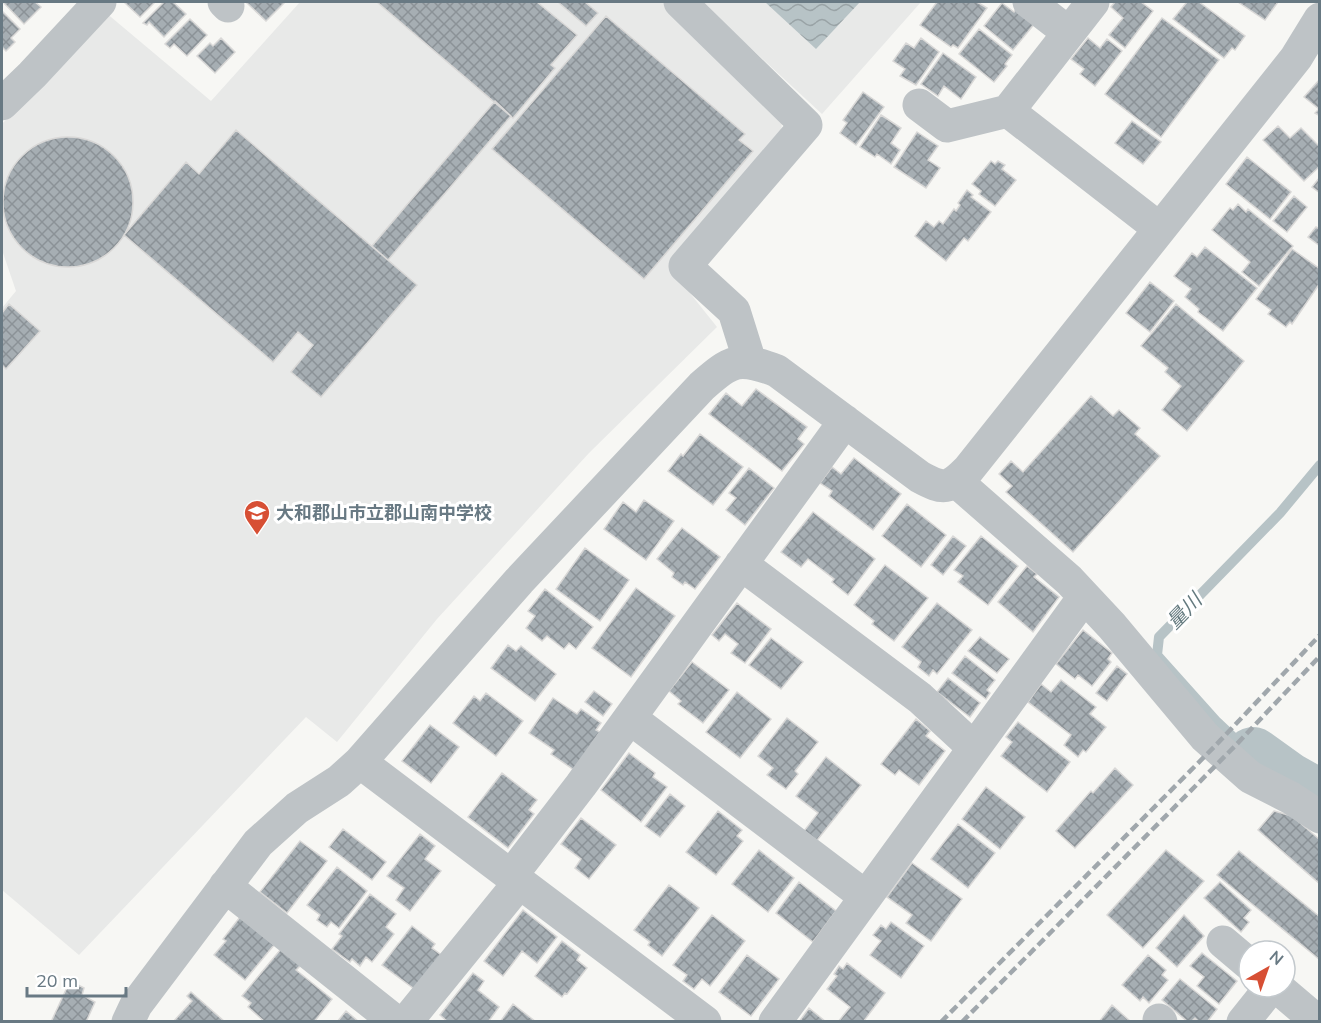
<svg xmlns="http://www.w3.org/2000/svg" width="1321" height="1023" font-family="Mulish,'Noto Sans JP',sans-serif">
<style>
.built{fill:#e8e9e8}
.water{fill:url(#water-waves)}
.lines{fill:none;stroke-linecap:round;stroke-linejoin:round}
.stream{stroke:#b7c3c6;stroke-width:10}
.river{stroke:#b7c3c6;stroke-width:58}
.building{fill:url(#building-cross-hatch);stroke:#d9d8d7;stroke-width:1.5}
.minor{stroke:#bec3c6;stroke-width:33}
.rail{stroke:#a0a7ac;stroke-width:4.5;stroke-dasharray:9 4.5;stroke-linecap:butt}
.labels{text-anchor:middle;stroke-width:6;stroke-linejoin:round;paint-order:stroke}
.poi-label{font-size:18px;font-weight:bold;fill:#687983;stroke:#fff;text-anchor:start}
.water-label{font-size:20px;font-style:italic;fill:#647a7f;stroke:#fff}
</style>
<defs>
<pattern id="water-waves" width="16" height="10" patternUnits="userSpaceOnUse" patternTransform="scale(1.5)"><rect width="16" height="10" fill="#b7c3c6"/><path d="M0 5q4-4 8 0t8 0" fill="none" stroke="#99a3a6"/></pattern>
<pattern id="building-cross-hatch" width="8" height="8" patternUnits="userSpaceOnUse" patternTransform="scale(1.5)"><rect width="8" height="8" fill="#a6aeb3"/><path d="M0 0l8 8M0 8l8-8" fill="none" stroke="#8b9297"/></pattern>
</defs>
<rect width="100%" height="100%" fill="#f7f7f4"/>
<path class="built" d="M300,2H667L782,118L781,142L670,268L717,327L589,453L437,619L337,742L306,717L79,955L2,890V308L16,291L2,250V124L105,12L211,101Z
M701,2H921L822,114Z"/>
<path class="water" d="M765,2H860L816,49Z"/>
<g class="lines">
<path class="stream" d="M1253,756L1217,722L1157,655L1159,637L1280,513L1320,465"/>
<path class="river" d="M1253,756L1288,781L1320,799"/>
</g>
<path class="building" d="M3,2H35L41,7L24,24Z
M124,2H155L140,17Z
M164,2H173L186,14L164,37L149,22L147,25L143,23Z
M248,2H285L266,21L247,3Z
M377,2H537L577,35L551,65L555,68L513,118Z
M558,2H585L598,13L586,26Z
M937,2H977L987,8L958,48L953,45L951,47L920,25Z
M1115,2H1141L1153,11L1125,48L1109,35L1123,18L1111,7Z
M1187,2H1199L1245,36L1235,50L1232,48L1224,58L1173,19Z
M1238,2H1278L1265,20Z
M1002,3L1014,12L1017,8L1035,23L1013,50L984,26Z
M2,11L20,29L11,38L15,42L6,51L2,47Z
M606,16L745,134L739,140L753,151L644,279L492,149Z
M1162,18L1219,60L1161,137L1105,94Z
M190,19L207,35L187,56L174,44L170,48L165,44Z
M979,29L1012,55L1005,64L1007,66L994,82L959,54Z
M221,38L235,52L215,73L197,56L210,43L213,46Z
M921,38L939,52L916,85L900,76L905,69L893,61L906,43L914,48Z
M1088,38L1100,48L1107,39L1122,51L1095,86L1080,74L1084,69L1071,59Z
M943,53L976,77L961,99L944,86L938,96L921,84Z
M1320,79V116L1315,113L1319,109L1304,97Z
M863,92L884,107L856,145L840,133L847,123L843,120Z
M495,101L511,116L388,260L372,246Z
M881,115L901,128L891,143L900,150L891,164L877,154L875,157L860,147Z
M1132,121L1161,142L1143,164L1115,143Z
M1278,126L1290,138L1301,128L1320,147V166L1304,181L1263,140Z
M236,130L417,285L321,397L291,372L313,345L298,332L273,362L124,235L186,162L199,174Z
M917,132L938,146L928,160L940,168L926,188L894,167Z
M3 202a65 65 0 1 1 130 0a65 65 0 1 1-130 0Z
M1247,157L1291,192L1270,219L1226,184Z
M991,161L995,164L998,161L1005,165L1002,169L1016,180L995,206L979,194L981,191L972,184Z
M1320,177V193L1312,187Z
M967,190L973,195L971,197L991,212L968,241L964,238L946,261L915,236L926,221L934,227L939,221L943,224L954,209L956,211L960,205L958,203Z
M1294,196L1307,207L1287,232L1273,221Z
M1238,204L1246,212L1248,209L1293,246L1259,286L1242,272L1250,262L1212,230L1230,208L1233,210Z
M1316,227L1320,229V246L1308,237Z
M1205,247L1257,288L1223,331L1198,312L1199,309L1185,297L1191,289L1174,276L1192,253L1197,257Z
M1292,249L1320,269V283L1292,324L1290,322L1286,327L1268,314L1271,310L1256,299Z
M1150,282L1174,301L1150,332L1126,313Z
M9,304L40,331L6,369L2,365V313Z
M1176,304L1244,361L1187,431L1162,410L1181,386L1165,372L1168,368L1141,346Z
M756,389L807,427L798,439L804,444L782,471L709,414L726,393L742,406Z
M1091,396L1113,416L1119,410L1140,428L1135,434L1160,456L1073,552L1006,492L1012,486L999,474L1011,461L1023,472Z
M700,434L743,467L713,505L668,471L681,454L683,456Z
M854,458L901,494L873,530L829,496L832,491L820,483L832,467L841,474Z
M749,468L774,488L745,525L726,510L736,498L729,493Z
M644,500L674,521L646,560L604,529L623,502L636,512Z
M907,504L946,535L921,567L882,536Z
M813,512L875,559L848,595L832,582L834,579L808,559L801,567L781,552Z
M682,528L720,557L695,589L685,582L683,585L672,577L674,573L657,559Z
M953,536L966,546L943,575L931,565Z
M981,536L1018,566L988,605L958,582L963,576L954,570Z
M585,548L629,580L600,621L556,589Z
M885,565L928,598L894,641L872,624L874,621L854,605Z
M1027,566L1037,574L1034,577L1059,597L1033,632L998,602Z
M636,588L675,616L631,677L592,648Z
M545,589L593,627L576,649L569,643L564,649L547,636L542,641L526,628L535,616L528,611Z
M737,603L771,629L745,663L731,653L738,644L725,634L719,641L712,635Z
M937,603L972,630L937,674L933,670L929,676L918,667L921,662L902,647Z
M1083,630L1112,653L1108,659L1111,662L1092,686L1078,675L1075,679L1056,664Z
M980,637L1009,659L997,673L968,651Z
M771,638L803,662L781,689L749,665Z
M508,645L516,651L521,646L556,674L535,701L491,668Z
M965,656L995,680L987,690L990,693L986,699L952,673Z
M692,662L729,690L703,723L678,704L681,701L669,691Z
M1117,666L1127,674L1107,701L1096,693Z
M948,678L980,703L970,717L937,692Z
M1061,680L1096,707L1090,714L1106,727L1086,752L1083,750L1078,757L1064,745L1071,735L1028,702L1041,684L1051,692Z
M594,691L612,704L603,716L585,702Z
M737,692L771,719L740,758L706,732Z
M486,693L523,721L496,756L453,723L474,696L480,701Z
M553,698L577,714L581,709L601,723L596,730L600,732L574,770L551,754L554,750L529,733Z
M787,718L818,742L795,771L798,774L786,789L767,775L773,768L758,756Z
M916,719L930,731L926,736L945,751L919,785L899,770L895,775L881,764Z
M1018,722L1070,762L1047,792L1001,756L1012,742L1006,737Z
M430,725L459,747L431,783L402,761Z
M629,753L655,773L653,777L667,787L641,822L601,790Z
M826,757L861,785L814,844L801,835L818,813L796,796Z
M1115,768L1133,785L1075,848L1056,831L1091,791L1093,793Z
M502,773L537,800L529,810L534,814L508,848L468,817Z
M986,787L1025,817L1000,849L962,819Z
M670,794L685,806L660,837L645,826Z
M718,811L742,830L737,836L743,841L716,875L686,852Z
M1274,811L1292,816L1320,840V884L1258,830Z
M581,818L616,845L589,879L575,868L581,859L561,844Z
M958,824L995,853L968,888L931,859Z
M343,829L386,862L372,880L329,847Z
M420,834L435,846L425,859L441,871L410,911L396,900L404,888L387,876Z
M300,841L327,861L287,913L260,892Z
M759,850L794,878L768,912L732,884Z
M1166,850L1204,881L1143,948L1107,915Z
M1239,851L1320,917V960L1217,875Z
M912,863L962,899L931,941L906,923L912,915L887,897Z
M337,867L367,891L339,928L331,922L327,927L317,920L320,915L307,905Z
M799,882L836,911L813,942L776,913Z
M1220,882L1251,910L1244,918L1249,922L1241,932L1204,898Z
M669,885L699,908L662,956L648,945L650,942L634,930Z
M370,894L396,914L386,927L394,934L372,962L366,957L360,966L352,959L350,962L332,949L342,936L339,934Z
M523,910L557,937L537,963L522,951L503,976L484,961Z
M712,915L745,941L710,986L702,979L694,989L683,981L687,975L673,965Z
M1184,915L1204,936L1177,967L1156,948Z
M240,917L274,945L245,980L214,955L226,941L223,939Z
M891,922L924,946L901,978L870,955L881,941L873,935L881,925L886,929Z
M412,926L435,944L432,948L444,957L417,991L382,965Z
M562,941L580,955L577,960L587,968L567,994L565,993L562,997L535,976Z
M281,949L301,965L296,970L332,999L314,1022H265L248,1007L251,1003L242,996Z
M1202,953L1237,981L1219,1004L1197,986L1204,977L1190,966Z
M747,955L779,979L751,1016L719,992Z
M1148,955L1166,970L1162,975L1168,980L1149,1003L1143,997L1140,1001L1122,985Z
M847,963L885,993L863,1022H838L850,1007L827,989L837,976L834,974L839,966L843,969Z
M473,973L484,981L478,990L499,1007L488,1022H448L440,1015Z
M1180,979L1217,1009L1207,1022H1199L1195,1018L1191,1022H1188L1162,1000Z
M70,981L84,988L82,995L95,1002L86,1022H51Z
M191,992L225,1022H173L192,1001L187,996Z
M513,1004L536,1022H500Z
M1112,1005L1131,1022H1099Z
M809,1008L826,1022H799Z
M346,1011L359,1022H337Z"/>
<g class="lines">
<path class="minor" d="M224,2L228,6
M680,2L806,125L685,266L734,311L750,362
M1029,2L1069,33
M1093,2L1008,111L1160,229
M2,104L32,75L100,2
M919,105L947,126L1008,111
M957,482L1069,580L1112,626L1205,737L1250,777L1291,798L1320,817
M741,564L920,698L974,748
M630,718L866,897
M360,762L705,1022
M511,876L581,785L845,421
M225,886L396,1022
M1223,942L1249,964
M1277,987L1318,1022
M1159,1020L1161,1022
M128,1022L136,1005L258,843L297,808L339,781L360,762L519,581L702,386C732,360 738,356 777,371L920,477C944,490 949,489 968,470L1296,58L1320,19
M406,1022L519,883
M775,1022L1084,597
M1243,1022L1271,987"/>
<path class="rail" d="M941,1022L1215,746L1320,635
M962,1022L1235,746L1320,656"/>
</g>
<defs>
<g id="school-pin" transform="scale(1.35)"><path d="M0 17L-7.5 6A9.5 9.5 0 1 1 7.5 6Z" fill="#d74f34" stroke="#fff"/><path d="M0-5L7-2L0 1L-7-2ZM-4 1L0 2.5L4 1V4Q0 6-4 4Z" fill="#fff"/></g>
</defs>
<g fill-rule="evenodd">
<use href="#school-pin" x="257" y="513"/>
</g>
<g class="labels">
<g class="poi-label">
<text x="276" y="519">大和郡山市立郡山南中学校</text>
</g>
<g class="water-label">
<text transform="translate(1184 611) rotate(-46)" y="7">量川</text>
</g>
</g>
<rect width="1321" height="1023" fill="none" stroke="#687983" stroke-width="6"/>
<g transform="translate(1267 969) rotate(40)"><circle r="28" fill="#ffffff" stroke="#c3c9cd" stroke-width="1.5"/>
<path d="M0-4.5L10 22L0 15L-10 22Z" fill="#d74f34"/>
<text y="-9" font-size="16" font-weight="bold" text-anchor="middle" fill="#687983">N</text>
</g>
<path d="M27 987v9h99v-9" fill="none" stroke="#687983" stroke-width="3"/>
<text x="36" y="987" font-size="18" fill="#687983" stroke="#ffffff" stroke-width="4.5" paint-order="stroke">20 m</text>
</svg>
